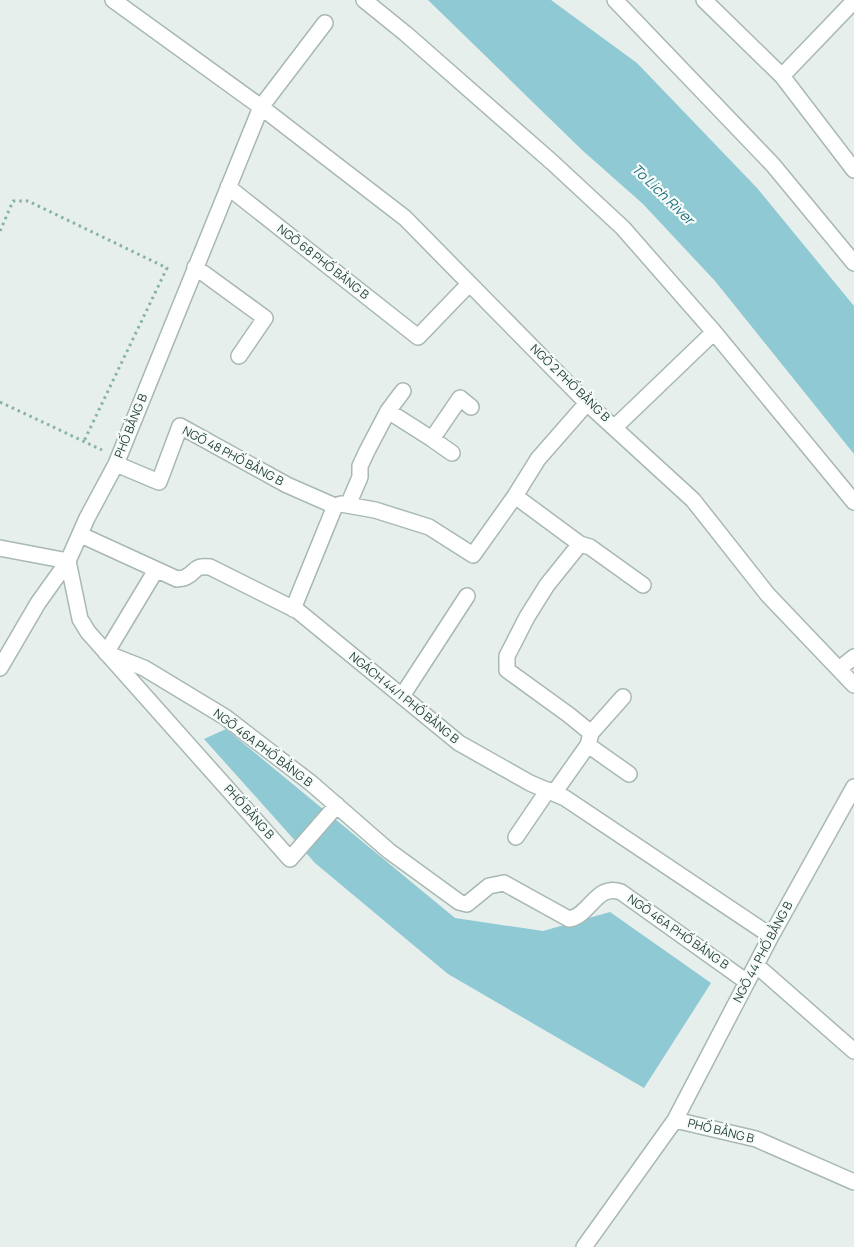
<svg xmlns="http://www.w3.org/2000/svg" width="854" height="1247" font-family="Manrope,sans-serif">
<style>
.water{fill:#8ec9d4}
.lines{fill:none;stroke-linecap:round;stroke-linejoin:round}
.minor-casing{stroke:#a8b8b2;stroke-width:18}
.path{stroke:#86b3a5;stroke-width:3;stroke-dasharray:2.5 4;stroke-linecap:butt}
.minor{stroke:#fff;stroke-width:15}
.labels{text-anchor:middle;stroke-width:4.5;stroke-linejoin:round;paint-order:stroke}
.street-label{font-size:12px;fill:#24423a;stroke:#f7fbf9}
.water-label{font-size:14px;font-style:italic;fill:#1c6f80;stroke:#f7fbf9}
</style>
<rect width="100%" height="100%" fill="#e6efeb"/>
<path class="water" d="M428,0H551L637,63L757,188L854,306V454L715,281L643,204L582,150Z
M226,729L455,918L543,931L610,912L711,983L644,1088L448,974L315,863L204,739Z"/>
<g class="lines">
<g class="minor-casing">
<path id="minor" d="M113,0L261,107L405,218L587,403L693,500L768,595L854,685
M364,0L406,34L553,163L623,228L714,332L854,502
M615,0L773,165L854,263
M704,0L782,76L854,170
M782,76L854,1
M228,187L418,337L469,284
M195,267L265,318L239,356
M388,411L432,439L452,453
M615,427L714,332
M432,439L460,398L471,407
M116,464L159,482L180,426L287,485L335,506
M515,496L580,544L590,547L643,585
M348,505L360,477V466L367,451L388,411L403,391
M335,506L341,504L375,510L429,527L473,555L515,496L538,459L587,403
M81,535L177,579C180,578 183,579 186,577C197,572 193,565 210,567L298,611L459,743L530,783L565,798L771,936
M0,548L68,561
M68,561L80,619L88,632L290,859L337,805
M156,570L106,653L144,668L225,717L311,783L389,851L459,902L467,904L489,886L504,883L569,919C590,916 596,883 621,892L747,982
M293,609L335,506
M0,668L38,603L68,561L87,518L116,464L261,107L325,23
M839,669L854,657
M402,696L467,596
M591,733L623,697
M588,745L629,774
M554,793L588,745L591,733L569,715L511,673L507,670V656L527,617L547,585L580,544
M516,837L548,790
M756,965L854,1051
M675,1120L756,1139L854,1182
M584,1247L675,1120L771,936L854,787"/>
</g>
<path class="path" d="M0,231L13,201H28L167,268L84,441
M0,402L102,450"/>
<use href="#minor" class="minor"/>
</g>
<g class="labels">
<g class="street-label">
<text transform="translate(323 262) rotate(38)" y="4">NGÕ 68 PHỐ BẰNG B</text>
<text transform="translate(570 383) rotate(44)" y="4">NGÕ 2 PHỐ BẰNG B</text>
<text transform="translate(131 426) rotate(-68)" y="4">PHỐ BẰNG B</text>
<text transform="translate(233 456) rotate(28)" y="4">NGÕ 48 PHỐ BẰNG B</text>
<text transform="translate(404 698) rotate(39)" y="4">NGÁCH 44/1 PHỐ BẰNG B</text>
<text transform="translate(263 748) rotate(37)" y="4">NGÕ 46A PHỐ BẰNG B</text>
<text transform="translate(249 812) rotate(48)" y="4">PHỐ BẰNG B</text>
<text transform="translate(678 932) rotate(35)" y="4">NGÕ 46A PHỐ BẰNG B</text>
<text transform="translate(763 952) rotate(-62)" y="4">NGÕ 44 PHỐ BẰNG B</text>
<text transform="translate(721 1131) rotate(14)" y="4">PHỐ BẰNG B</text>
</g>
<g class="water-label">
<text transform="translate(663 194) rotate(44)" y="5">To Lich River</text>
</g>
</g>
</svg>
